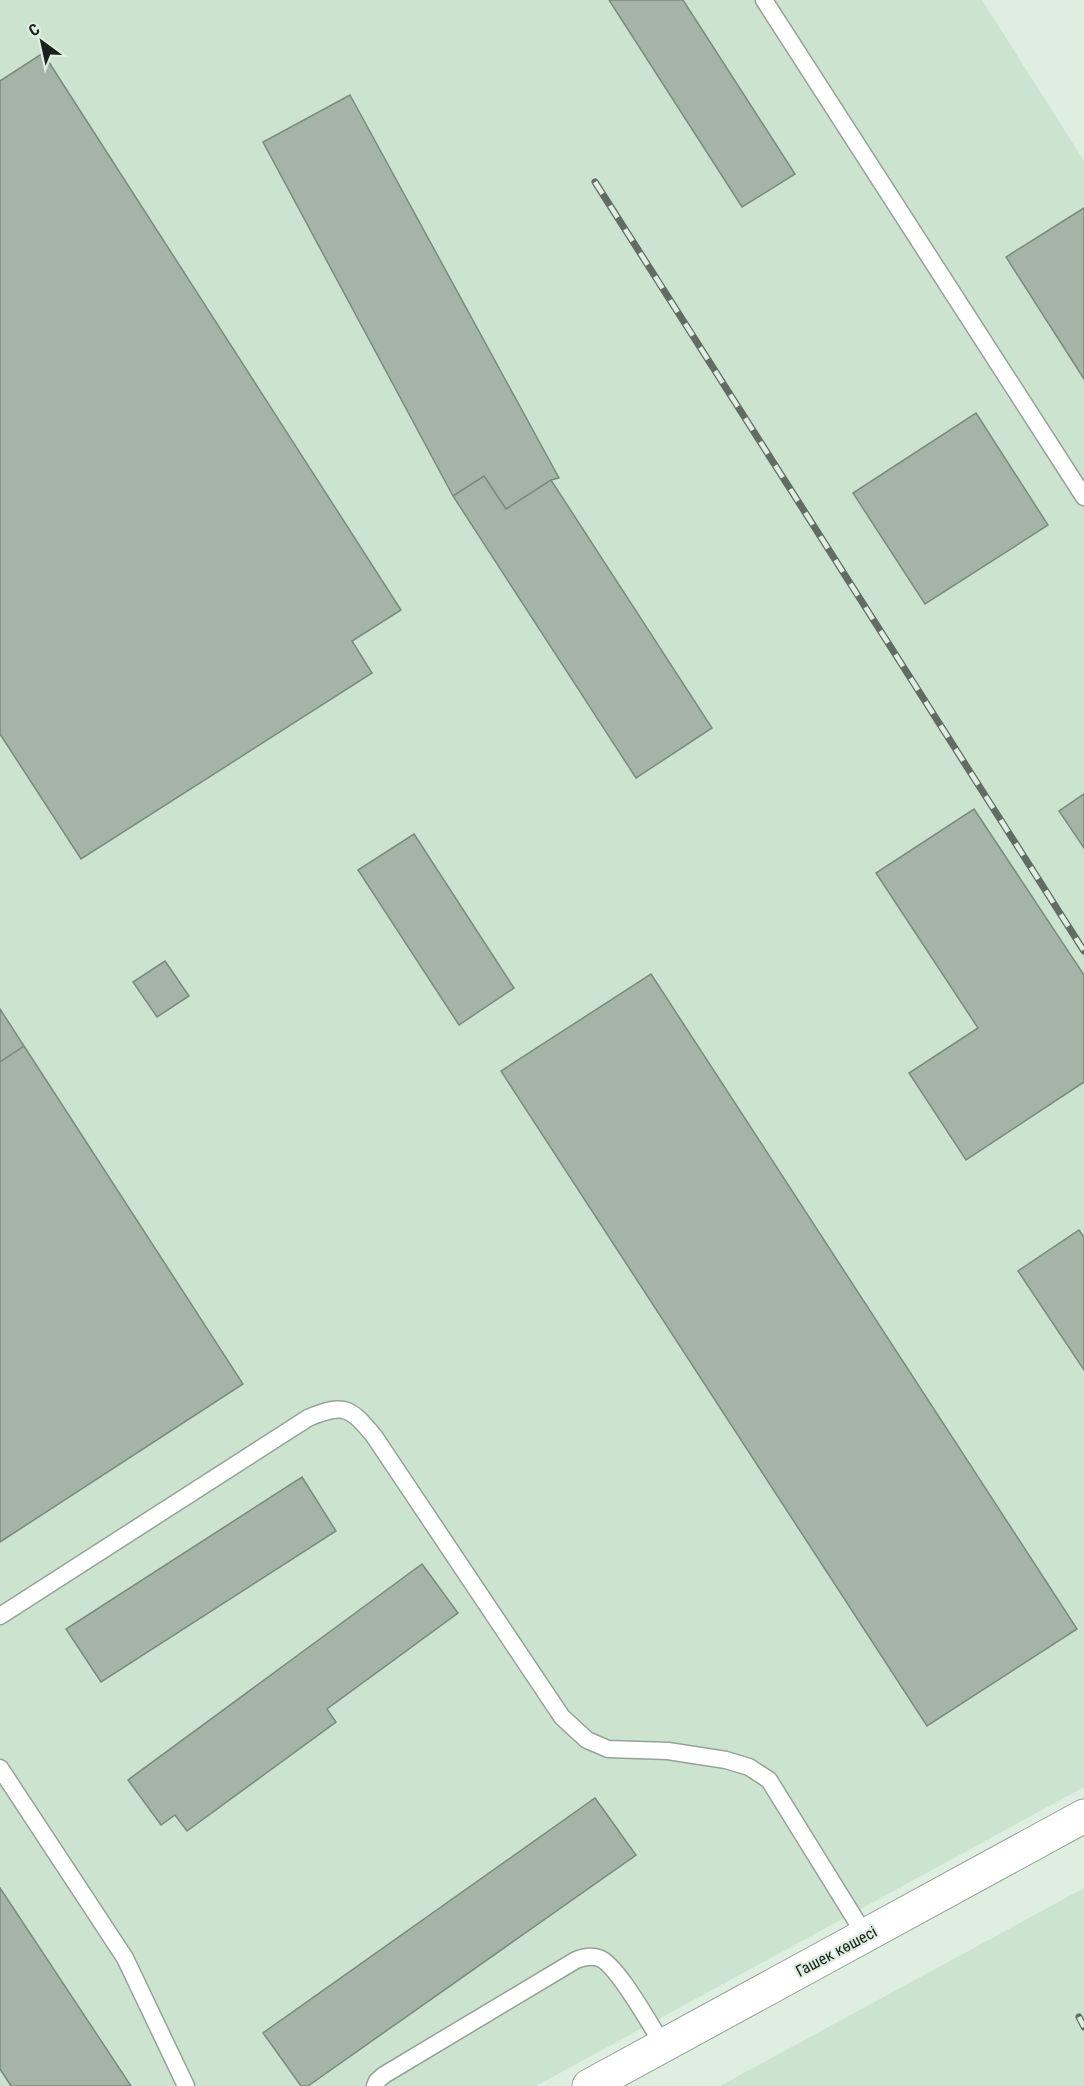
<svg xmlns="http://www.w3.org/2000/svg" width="1084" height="2086" font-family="'Roboto Condensed',sans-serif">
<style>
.built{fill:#cce3d0}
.building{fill:#a4b4a6;stroke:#7b8a7e;stroke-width:1.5}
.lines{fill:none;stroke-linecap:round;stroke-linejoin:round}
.service-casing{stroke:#94a396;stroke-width:19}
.secondary-casing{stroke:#94a396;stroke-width:35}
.service{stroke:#fff;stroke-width:16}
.secondary{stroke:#fff;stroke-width:33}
.rail-casing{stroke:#626c63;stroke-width:7}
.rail{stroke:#deeee0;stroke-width:4.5;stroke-dasharray:14;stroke-linecap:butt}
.labels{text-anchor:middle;stroke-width:4.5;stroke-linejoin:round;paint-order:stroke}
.street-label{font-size:16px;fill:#1a201b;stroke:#deeee0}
</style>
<rect width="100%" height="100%" fill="#deeee0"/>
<path class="built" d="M0,0H982L1084,161V1787L536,2086H0Z
M1084,1888V2086H720Z"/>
<path class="building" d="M609,0H683L795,174L742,207Z
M43,53L401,610L352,641L372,673L81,859L0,734V81Z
M350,95L559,478L551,480L506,509L484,476L453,496L263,142Z
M1084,208V379L1006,257Z
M976,413L1048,525L925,604L853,493Z
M484,476L506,509L551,480L712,728L636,778L453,496Z
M1084,794V848L1059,811Z
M974,809L1084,975V1082L966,1160L909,1073L978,1028L876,873Z
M414,834L514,988L459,1025L358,870Z
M165,961L189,996L157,1017L133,982Z
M651,974L1077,1629L927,1726L501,1071Z
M0,1009L24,1046L0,1062Z
M24,1046L243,1384L0,1542V1062Z
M1079,1230L1084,1237V1370L1018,1271Z
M302,1477L336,1531L101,1682L66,1629Z
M422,1564L458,1613L327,1709L336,1722L187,1831L175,1815L161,1825L128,1780Z
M595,1798L636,1855L308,2086H301L263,2033Z
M0,1888L131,2086H11L0,2069Z"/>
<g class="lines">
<g class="service-casing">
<path id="service" d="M764,0L1084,497
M0,1616L308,1418C344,1403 350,1407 374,1436L562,1717L587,1740L608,1749L668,1751L726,1760L749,1767L769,1780L865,1935
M0,1768L125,1958L186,2086
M375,2086L377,2081L384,2075L576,1960C583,1957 590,1955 599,1958C617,1964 651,2026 663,2045"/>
</g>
<g class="secondary-casing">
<path id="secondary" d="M589,2086L1084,1816"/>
</g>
<use href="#service" class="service"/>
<use href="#secondary" class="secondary"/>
<g class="rail-casing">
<path id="rail" d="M595,182L1084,951
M1079,2017L1084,2027"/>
</g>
<use href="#rail" class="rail"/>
</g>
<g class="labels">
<g class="street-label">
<text transform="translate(836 1951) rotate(-28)" y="6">Гашек көшесі</text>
</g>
</g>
<g transform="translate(42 42) rotate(327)" stroke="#deeee0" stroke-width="4.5" paint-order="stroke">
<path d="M0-4.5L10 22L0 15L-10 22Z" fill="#1a201b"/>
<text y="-9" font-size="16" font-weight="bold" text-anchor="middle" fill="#1a201b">С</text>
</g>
</svg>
